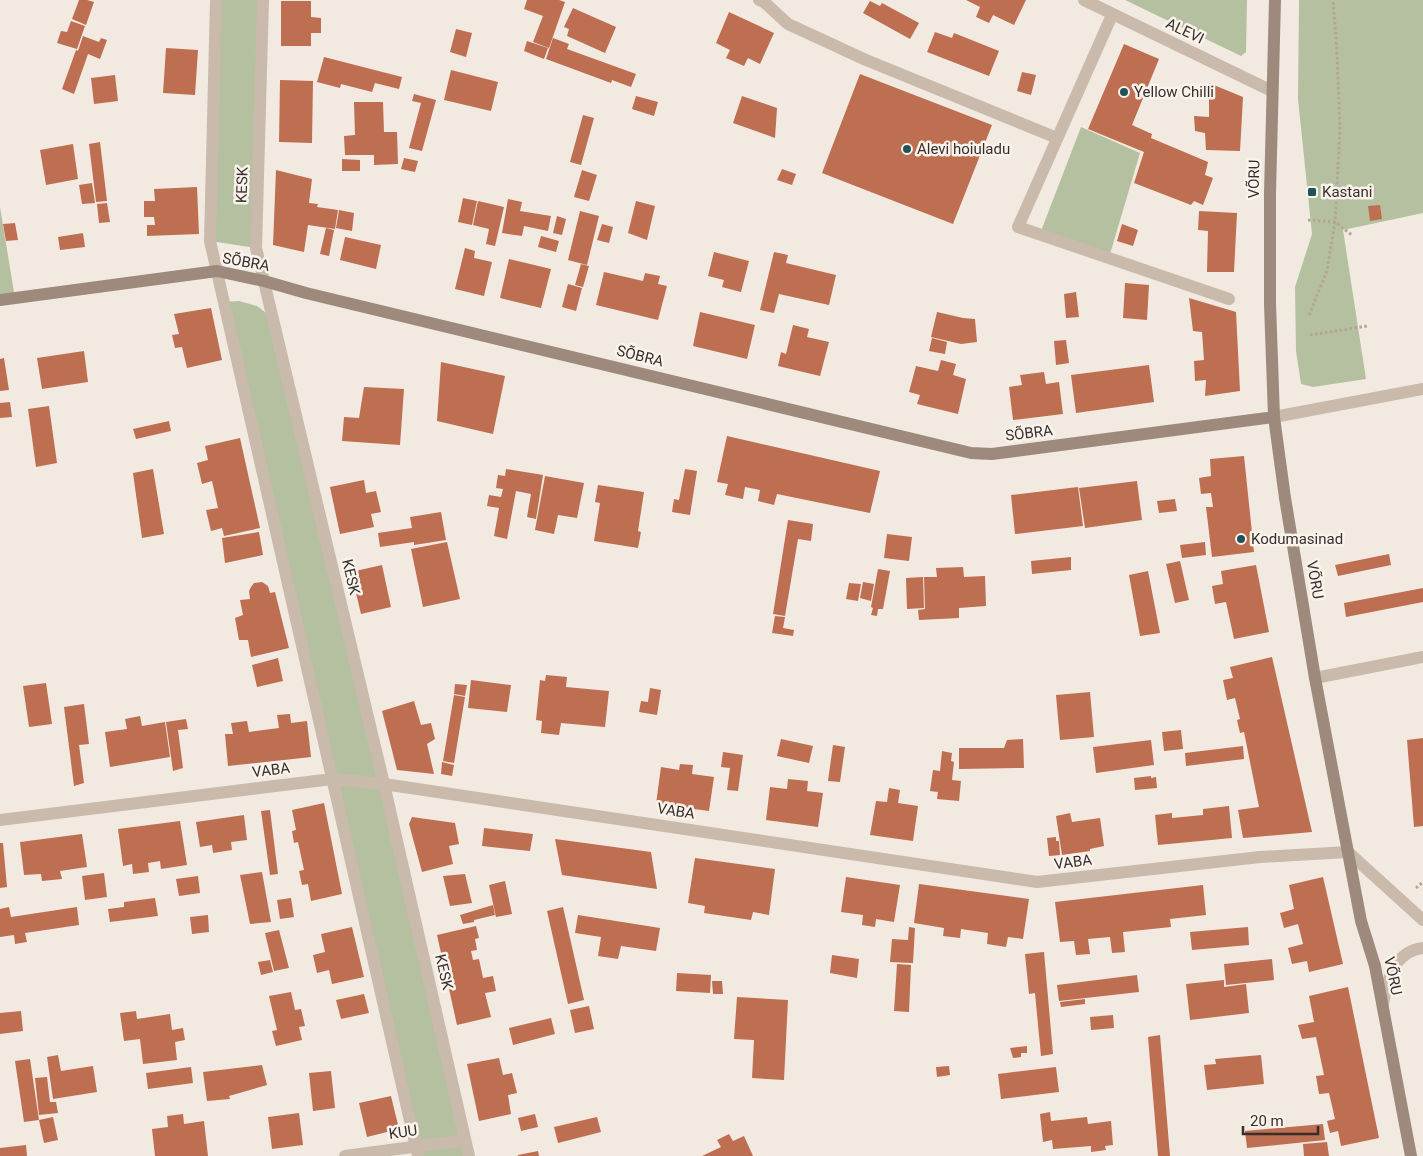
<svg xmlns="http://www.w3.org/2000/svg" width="1423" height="1156" font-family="Roboto,sans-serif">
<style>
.green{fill:#b5c0a0}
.building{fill:#be6e51}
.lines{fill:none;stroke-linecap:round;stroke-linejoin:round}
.path{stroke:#b5a496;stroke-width:3;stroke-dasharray:2.5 2.5;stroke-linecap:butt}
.lane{stroke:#c9baac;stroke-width:12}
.street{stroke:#c9baac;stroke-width:12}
.secondary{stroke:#9d8a7d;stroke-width:12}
.poi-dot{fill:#225257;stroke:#f9f3ec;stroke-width:2}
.labels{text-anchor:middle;stroke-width:5;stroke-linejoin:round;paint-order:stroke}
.street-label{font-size:15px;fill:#382f2a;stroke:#f9f3ec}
.poi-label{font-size:15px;fill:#382f2a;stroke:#f9f3ec;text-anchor:start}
</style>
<rect width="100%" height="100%" fill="#f2eae0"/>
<path class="green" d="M216,0H263L256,248L210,241Z
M1125,0H1247L1246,52L1241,56Z
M1299,0H1423V213L1343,230L1366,379L1313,387L1301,384L1296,351L1295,287L1312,234L1298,99Z
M1081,127L1140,153L1110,254L1041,231Z
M0,207L15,298L0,300Z
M239,301L257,306L273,318L469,1156H418L224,302Z"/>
<path class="building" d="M79,0H87L94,2L86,25L72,19Z
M527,0H559L565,2L549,48L533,42L543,16L524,9Z
M966,0H1026L1014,25L993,15L989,23L976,17L980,7Z
M281,1H311V17L321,18V33H311V46H281Z
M870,1L880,6L882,3L919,23L910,39L863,13Z
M573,8L616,27L605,53L567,36L569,29L564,27Z
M729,12L774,33L760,64L748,58L744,66L726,58L730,50L716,43Z
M71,21L85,26L77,49L57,43L61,31L67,32Z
M456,29L472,33L466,57L450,52Z
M935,32L952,38L954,33L999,51L989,76L927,52Z
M83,36L99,42L101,38L107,40L100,59L88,54L74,94L62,89L76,50L78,51Z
M553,38L569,44L567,49L636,74L631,87L612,80L611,83L546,59Z
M527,41L548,48L544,59L524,51Z
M1124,44L1159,59L1132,125L1152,134L1151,138L1208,162L1205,175L1213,178L1203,205L1194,201L1191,205L1134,183L1144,152L1088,129Z
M166,48L198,50L195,95L163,93Z
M324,57L402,77L399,89L375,83L372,92L341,84L340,88L317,82Z
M451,70L498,82L491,111L444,100Z
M1022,72L1036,75L1031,95L1017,91Z
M860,74L992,125L953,224L822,173Z
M115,75L118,101L94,104L91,78Z
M280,80L313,81L312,143L279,142Z
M1209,83L1243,97L1240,151L1206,150L1205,133L1195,131L1194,116L1209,117Z
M414,94L436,100L422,151L409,148L421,103L412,101Z
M636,96L658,102L654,116L632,109Z
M742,96L777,108L775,138L733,123Z
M354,102H383L384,132H397L398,164L374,165V155H345L344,136L355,135Z
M583,115L594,118L581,165L570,162Z
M100,142L107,201L96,202L89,144Z
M73,144L78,179L46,185L40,150Z
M404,158L418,161L415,172L401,169Z
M342,159L360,160V171H342Z
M782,169L796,174L792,185L777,180Z
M276,170L312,179L309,203L318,204L317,207L338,210L335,229L308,225L304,252L273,245Z
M582,170L597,175L589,201L574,197Z
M92,183L95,203L82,204L79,185Z
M197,187L199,234L147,236V225H155L154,217H144V201H155L154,189Z
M463,198L477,201L472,225L458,222Z
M508,199L522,202L520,211L551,216L548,231L524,226L522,236L502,233Z
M478,201L504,207L495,246L486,244L489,229L473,225Z
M636,201L655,206L647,240L628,233Z
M107,203L110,222L99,223L97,204Z
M1380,205L1382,219L1370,221L1368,206Z
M339,210L354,213L352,231L336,228Z
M580,211L599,216L587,265L568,260Z
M1199,211L1237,213L1234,272H1207L1208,231L1198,230Z
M557,216L566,219L562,235L553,233Z
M15,223L18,240L6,241L3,224Z
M602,224L613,227L609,243L597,240Z
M1122,224L1138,230L1133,246L1117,241Z
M326,228L334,230L329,256L320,254Z
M83,233L85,247L60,250L58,237Z
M541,236L559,241L556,252L538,247Z
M345,237L381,245L376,269L340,260Z
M465,248L475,251L474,258L492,262L484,296L455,289Z
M714,252L749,261L741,292L722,287L724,280L708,276Z
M774,252L788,255L786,263L836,275L829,305L779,294L774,313L760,310Z
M509,259L551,269L541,308L500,298Z
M581,264L589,266L583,287L575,285Z
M604,272L643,281L645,273L660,276L658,284L667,286L658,320L596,305Z
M1125,283L1149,285L1147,320L1123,318Z
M568,284L582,288L576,311L562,307Z
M1076,292L1079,317L1066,318L1064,294Z
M1189,298L1236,312L1240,391L1205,396L1206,380L1195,381L1194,361L1204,360L1202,332L1193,331Z
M211,308L222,360L187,368L182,347L175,348L172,335L179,334L174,314Z
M700,312L755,325L747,359L693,346Z
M937,312L963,318L975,319L977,342L961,344L931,337Z
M793,325L809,329L807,337L829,342L820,376L778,366L781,352L786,354Z
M932,338L947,342L945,354L929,351Z
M1066,340L1069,363L1056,365L1054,341Z
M84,351L88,382L42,389L37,358Z
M4,358L9,390L0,391V359Z
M941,360L956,364L953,375L966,379L958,414L917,404L920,395L909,392L916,366L938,371Z
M441,362L505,376L493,434L437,421Z
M1149,365L1154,402L1076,413L1071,375Z
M1044,372L1046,384L1059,382L1063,414L1013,420L1009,387L1022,385L1020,375Z
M364,387L404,389L400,445L342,441L344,417L359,418Z
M10,402L12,417L0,418V403Z
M49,406L57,463L36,467L28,409Z
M169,421L171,431L136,439L133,429Z
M727,436L880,471L870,513L777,494L774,505L758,501L760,490L745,487L743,499L725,495L728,484L717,482Z
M240,438L260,528L224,536L222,528L211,531L206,510L218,508L212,481L202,484L197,463L208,460L205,446Z
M1244,456L1254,552L1212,557L1206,507H1213L1211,493L1201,494L1199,478L1211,476L1210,459Z
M153,469L164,534L142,538L133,473Z
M506,469L543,475L536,519L527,517L531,494L516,491L507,539L494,536L499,508L487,506L489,495L501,497L503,489L496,488L498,475L505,476Z
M685,469L697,471L690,515L672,512L674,499L679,500Z
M545,476L584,483L577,518L558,515L554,534L535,530Z
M364,480L366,493L376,491L381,512L371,514L374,527L340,534L330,487Z
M1137,481L1142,520L1085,528L1079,488Z
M598,485L644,492L638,531L641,532L638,548L594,541L600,503L595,502Z
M1078,487L1083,526L1015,534L1011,495Z
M1175,499L1177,511L1159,513L1157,501Z
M441,512L446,540L414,545V542L380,547L378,533L412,528L410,517Z
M788,520L813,524L811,541L798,539L785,616L773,614Z
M259,532L263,555L225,563L222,538Z
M887,534L912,537L909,561L884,558Z
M447,542L460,599L423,607L411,549Z
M1205,542L1206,555L1182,558L1180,545Z
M1389,554L1391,565L1338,576L1335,565Z
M1071,557V570L1032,574L1031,561Z
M1180,561L1189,600L1175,603L1166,564Z
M382,565L391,607L361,614L351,572Z
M1256,565L1269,632L1234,639L1226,602L1215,604L1212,586L1223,584L1221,571Z
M963,567L964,577L985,576L986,606L959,608V618L919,620L918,610L925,609L924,577H937L936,568Z
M878,569L890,571L883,609H878L877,616L871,615L873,608L871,607Z
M1148,571L1160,633L1140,636L1129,575Z
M923,577L924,608L907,609L906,578Z
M262,582L268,586L270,593L275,592L289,648L251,657L248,640H239L235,618L243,615L240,600L250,599L249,591L251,587L254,583Z
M863,582L874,584L871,601L860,598Z
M849,583L861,584L858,601L846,599Z
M1423,588V602L1346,617L1344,603Z
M775,616L785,617L783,628L794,630L793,636L772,633Z
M1272,657L1312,832L1243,838L1238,810L1259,807L1244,732L1240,733L1237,720L1240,719L1235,698L1227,700L1223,680L1233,678L1230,667Z
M278,658L283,681L257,687L252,665Z
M546,675L567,677L566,687L609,691L605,727L561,723L559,735L541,733L542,721L536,720L540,680L545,681Z
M471,680L511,685L507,712L468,708Z
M46,683L52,724L29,727L23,686Z
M455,684L467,685L465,696L454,694Z
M650,688L661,690L657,715L639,712L641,701L648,702Z
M1090,692L1094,737L1060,740L1056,695Z
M454,695L465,697L454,763L443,761Z
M414,701L421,725L431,723L435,739L427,744L434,774L397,770L382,711Z
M84,704L89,744L79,745L84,783L74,786L64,707Z
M290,714L291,723L307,721L311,757L228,766L225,734H233L231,723L247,721L249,732L279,728L277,715Z
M140,716L142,726L165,722L170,757L110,767L105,732L127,729L125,719Z
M186,719L188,729L178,730L183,768L173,771L166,722Z
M1181,730L1183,749L1164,751L1162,732Z
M1423,738V826L1414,827L1407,740Z
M781,739L813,746L809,763L777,756Z
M1023,739L1024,768L959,769V748H1004L1007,740Z
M1151,740L1154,765L1096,773L1093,747Z
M833,745L845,747L840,782L828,781Z
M1243,746L1244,759L1186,766L1185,753Z
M942,751L952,753L951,761L954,762L952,780L961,781L959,801L937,799L938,792L930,791L933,770L940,771Z
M723,752L743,755L738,791L727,790L730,768L721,767Z
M442,762L454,765L452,776L441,774Z
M680,764L693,765L692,774L714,777L709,811L656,804L661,767L679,770Z
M1151,776V778L1156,777L1157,788L1135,790L1134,778Z
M788,779L808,781L807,791L823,793L818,827L766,820L770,787L787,789Z
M889,788L900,790L898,803L918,806L913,841L870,835L876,801L887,802Z
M324,803L342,894L311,901L308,884L302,885L299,871L304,870L298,842L294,843L292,831L296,830L292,810Z
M1229,806L1232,838L1158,845L1155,815L1172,813V818L1203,815V809Z
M270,810L278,874L270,875L261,811Z
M1070,813L1072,822L1100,818L1104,846L1090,849V851L1062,855L1056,816Z
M244,815L247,840L231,842L232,850L213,853L212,845L200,847L196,822Z
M412,817L455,823L459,844L449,846L453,864L422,872L409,824Z
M180,821L187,865L161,869L160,861L148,863L149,872L133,874L132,864L123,866L118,829Z
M484,828L533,834L530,851L482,846Z
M82,834L87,867L60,871L62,879L42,881L41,874L24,875L20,842Z
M1056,837V841H1059L1060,855L1049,856L1047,838Z
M555,839L651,852L657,889L562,875Z
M0,843H3L7,887L0,888Z
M695,858L775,869L769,915L753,912L751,920L704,913L705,906L688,903Z
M262,872L271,922L250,924L240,875Z
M104,873L107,897L85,900L82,876Z
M465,874L472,903L450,906L443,876Z
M198,876L200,893L179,896L176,879Z
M846,877L900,885L894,922L876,919L875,927L862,925L863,915L841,912Z
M1323,877L1343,964L1309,972L1307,961L1292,964L1288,948L1303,944L1298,924L1284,928L1280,913L1294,909L1289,885Z
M505,881L512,914L496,917L489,885Z
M919,884L1029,899L1023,939L1008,937L1006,947L987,944L988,933L961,929L960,938L943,936L944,928L914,923Z
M1203,885L1206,915L1170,919L1171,927L1123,932L1125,952L1112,953L1110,937L1088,939L1090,954L1076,955L1074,941L1060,942L1055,902Z
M155,898L158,916L110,922L108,909L124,907V902Z
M291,898L294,917L280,919L277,900Z
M493,905L495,915L474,920V922L463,924L460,915Z
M9,907L11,917L77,907L79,925L25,933L27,942L15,944L14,935L0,937V909Z
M563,907L584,1000L568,1004L547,911Z
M208,915L209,932L192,934L190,917Z
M578,915L660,928L656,951L621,946L618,959L598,956L601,937L575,933Z
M476,926L479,938L475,939L477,950L471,951L473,960L479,959L483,978L493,976L496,991L485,993L491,1017L457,1025L437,935Z
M352,927L364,977L332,984L329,970L317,973L313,955L325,952L321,934Z
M909,927L915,928L913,963L890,962L892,939L908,940Z
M1248,927L1249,945L1192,950L1190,932Z
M279,930L289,968L274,971L265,933Z
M1044,952L1053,1054L1041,1056L1035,993L1029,994L1025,954Z
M832,955L859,959L857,978L830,973Z
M1272,959L1274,980L1226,985L1224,964Z
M270,960L273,972L261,975L258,962Z
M897,964L911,965L909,1012L894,1011Z
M677,973L711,975L710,993L676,991Z
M1137,975L1139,992L1059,1001L1057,985Z
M1224,980V987L1246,984L1249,1013L1190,1020L1186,984Z
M712,981H722L723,994H713Z
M1348,987L1379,1138L1341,1146L1338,1131L1330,1133L1327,1121L1335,1119L1329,1093L1319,1094L1316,1076L1324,1075L1316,1037L1302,1039L1298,1025L1314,1022L1309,996Z
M291,992L295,1010L301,1009L305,1026L299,1027L302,1040L276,1046L272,1031L277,1030L269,996Z
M364,994L369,1013L341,1019L336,1000Z
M737,997L788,1000L784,1080L752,1078L754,1040L734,1039Z
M1085,999V1004L1061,1007L1060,1002Z
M589,1006L594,1029L575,1033L570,1010Z
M21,1011L23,1031L0,1034V1013Z
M136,1011L137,1019L170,1014L172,1030L183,1028L185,1040L175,1042L177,1060L143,1064L140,1039L124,1041L120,1013Z
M1113,1015L1114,1028L1091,1030L1090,1017Z
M551,1018L555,1034L513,1045L509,1028Z
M1160,1035L1170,1156H1158L1148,1037Z
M1027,1046V1053H1021V1057L1013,1058L1010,1048Z
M58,1055L61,1071L93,1066L97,1092L53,1099L47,1057Z
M1261,1055L1264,1084L1207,1090L1204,1065L1216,1064L1215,1059Z
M499,1058L503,1075L512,1073L517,1093L508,1095L511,1114L479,1121L467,1064Z
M30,1059L39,1120L24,1122L15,1061Z
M262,1065L267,1085L229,1096L230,1099L207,1101L203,1072Z
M949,1066L950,1075L937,1077L936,1067Z
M191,1067L193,1083L148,1089L146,1073Z
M1056,1067L1059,1092L1001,1099L998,1074Z
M331,1071L335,1108L313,1111L309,1073Z
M47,1077L50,1102H56L58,1113L39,1115L35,1078Z
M391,1096L399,1129L367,1137L359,1103Z
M1050,1112L1051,1121L1087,1117L1088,1124L1111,1121L1113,1145L1105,1146L1106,1150L1091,1152V1146L1053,1149L1052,1140L1043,1142L1040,1114Z
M299,1113L303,1145L272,1149L268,1117Z
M183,1114L184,1124L204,1121L208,1156H155L152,1129L168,1127L167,1116Z
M535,1114L538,1127L521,1131L518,1118Z
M53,1117L58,1140L44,1143L39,1120Z
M597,1117L601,1132L558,1143L554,1127Z
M1323,1124L1325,1140L1247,1148L1245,1131Z
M729,1134L733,1141L744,1136L753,1156H702L721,1147L717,1140Z
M1327,1142L1329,1156H1304L1303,1144Z
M26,1145L27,1156H0V1148Z
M538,1151L539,1156H518V1155Z"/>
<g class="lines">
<path class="path" d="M1308,220L1335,222L1353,236
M1309,315L1327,271L1335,222L1340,130L1337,52L1333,0
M1310,335L1367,326
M1416,888L1423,882"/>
<path class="lane" d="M764,2L788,24L866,60L1057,138
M1112,15L1018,227L1229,299
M1274,417L1423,389
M1315,678L1423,657"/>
<path class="street" d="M216,0L210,241L418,1156
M263,0L256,248L384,784L469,1156
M759,0L764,2V0
M1084,0L1272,91
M0,820L332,779L384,784L1037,882L1260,857L1348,852L1423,920
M1383,1004C1387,979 1394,952 1423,948
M345,1156L465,1140"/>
<path class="secondary" d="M1275,0L1270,193V304L1274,417L1285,498L1315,678L1361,921L1375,966L1411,1156
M0,300L217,271L264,281L306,293L971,453L992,454L1274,417"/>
</g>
<g class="poi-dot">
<circle cx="1124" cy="92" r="5"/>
<circle cx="907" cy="149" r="5"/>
<rect x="1307" y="187" width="10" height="10" rx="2.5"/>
<circle cx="1241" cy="539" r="5"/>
</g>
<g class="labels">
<g class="street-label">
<text transform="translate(1185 31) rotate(25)" y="5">ALEVI</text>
<text transform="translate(1254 179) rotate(-89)" y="5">VÕRU</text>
<text transform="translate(242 185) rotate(-88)" y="5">KESK</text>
<text transform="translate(246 262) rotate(10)" y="5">SÕBRA</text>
<text transform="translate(640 356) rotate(14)" y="5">SÕBRA</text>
<text transform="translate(1029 433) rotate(-7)" y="5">SÕBRA</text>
<text transform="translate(351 577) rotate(77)" y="5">KESK</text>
<text transform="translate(1315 580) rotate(80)" y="5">VÕRU</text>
<text transform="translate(271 770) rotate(-7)" y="5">VABA</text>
<text transform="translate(676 811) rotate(9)" y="5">VABA</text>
<text transform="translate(1073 862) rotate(-7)" y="5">VABA</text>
<text transform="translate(444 972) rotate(77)" y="5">KESK</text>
<text transform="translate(1393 976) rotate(78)" y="5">VÕRU</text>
<text transform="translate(403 1132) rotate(-8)" y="5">KUU</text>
</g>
<g class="poi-label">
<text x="1134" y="97">Yellow Chilli</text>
<text x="917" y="154">Alevi hoiuladu</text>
<text x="1322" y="197">Kastani</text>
<text x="1251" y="544">Kodumasinad</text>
</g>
</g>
<path d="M1243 1126v8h75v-8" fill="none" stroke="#382f2a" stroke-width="2.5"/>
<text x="1250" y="1126" font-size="15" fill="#382f2a" stroke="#f9f3ec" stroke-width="4" paint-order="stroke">20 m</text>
</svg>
